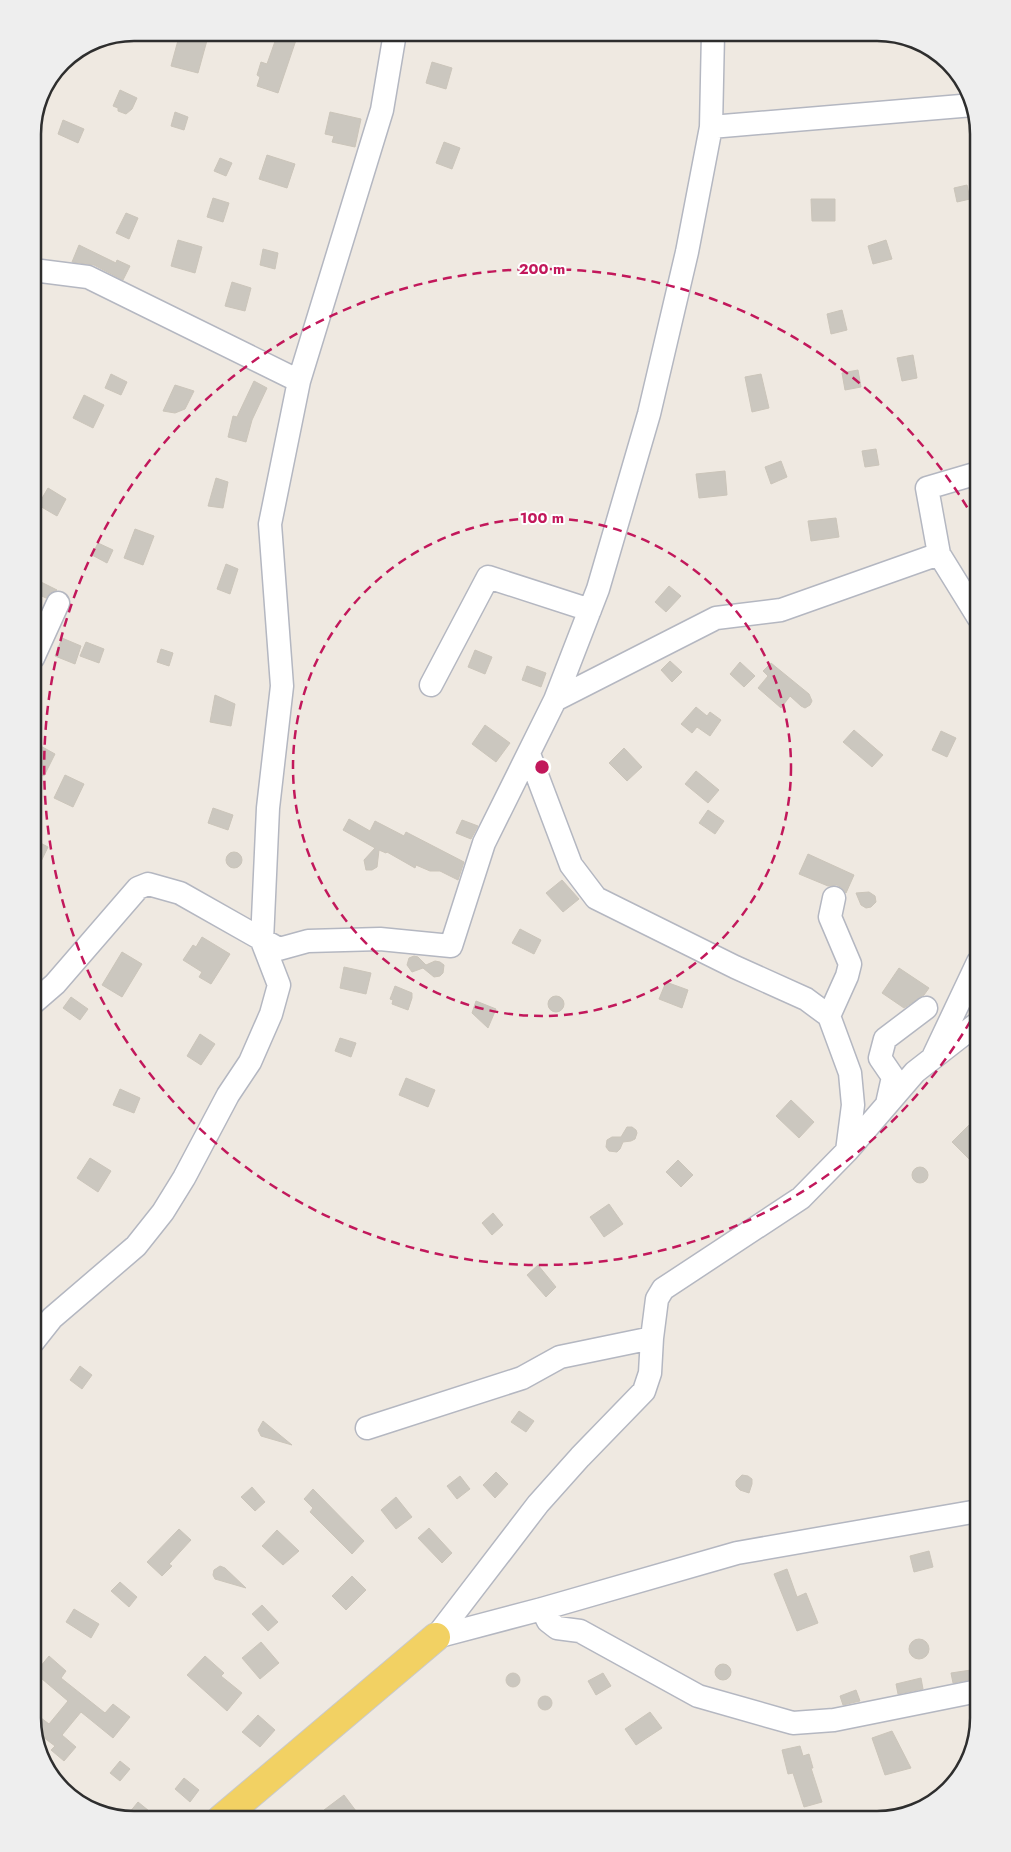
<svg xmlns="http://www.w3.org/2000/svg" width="1011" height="1852" font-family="Jost,sans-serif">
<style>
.building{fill:#cbc7bf;stroke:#cbc5ba}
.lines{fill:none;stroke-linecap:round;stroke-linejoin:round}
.minor-casing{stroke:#b4b7c1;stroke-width:25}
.major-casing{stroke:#c9c9c9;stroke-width:30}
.minor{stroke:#fff;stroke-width:22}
.major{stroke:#f2d163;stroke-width:28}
.ring{fill:none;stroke:#c2185b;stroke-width:2.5;stroke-dasharray:9 6}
.rim{fill:none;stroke:#2e2e2e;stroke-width:2.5}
.centre{fill:#c2185b;stroke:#fff;stroke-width:2.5}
.ring-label{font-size:15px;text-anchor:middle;font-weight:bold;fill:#c2185b;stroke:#fff;stroke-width:4;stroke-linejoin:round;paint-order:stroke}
</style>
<rect width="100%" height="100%" fill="#efe9e1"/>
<path class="building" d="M180,33H209L198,73L171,66Z
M278,33L296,40L278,93L257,86L260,77L257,75L261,62L267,64Z
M432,62L452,68L446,89L426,83Z
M120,90L137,98L132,109L126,114L118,111V108L113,106Z
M175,112L188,117L184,130L171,126Z
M330,112L361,119L355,147L332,142L334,136L325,134Z
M63,120L84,129L78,143L58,134Z
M444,142L460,148L452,169L436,163Z
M267,155L295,164L287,188L259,179Z
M220,158L232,163L226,176L214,171Z
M967,185L970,199L957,202L954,188Z
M213,198L229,203L223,222L207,217Z
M811,199H835V221H812Z
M126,213L138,218L129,239L116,233Z
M178,240L202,247L195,273L171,266Z
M886,240L892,259L873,264L868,246Z
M79,245L116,263L117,260L130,266L123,280L94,265L72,262Z
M263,249L278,253L275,269L260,265Z
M232,282L251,288L245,311L225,306Z
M842,310L847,330L831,334L827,314Z
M913,355L917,378L902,381L897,358Z
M858,370L861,387L845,390L842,373Z
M111,374L127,382L121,395L105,388Z
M761,374L769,408L752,412L745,377Z
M254,381L267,388L252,420L246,442L228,437L233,416L237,417Z
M175,385L194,391L185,409L175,413L163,411Z
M84,395L104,405L93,428L73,418Z
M876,449L879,465L865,467L862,451Z
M781,461L787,477L771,484L765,467Z
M725,471L727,495L699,498L696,474Z
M216,478L228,482L223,508L208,506Z
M48,488L66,499L57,516L38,505Z
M836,518L839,537L811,541L808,521Z
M135,529L154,536L143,565L124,558Z
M98,543L113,550L107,563L92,555Z
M226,564L238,569L230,594L217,589Z
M33,578L57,590L50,593L46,598L33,592Z
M669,586L681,596L666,612L655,602Z
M62,638L81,646L75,664L55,656Z
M86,642L104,649L99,663L80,656Z
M161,649L173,653L169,666L157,662Z
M475,650L492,657L485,674L468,667Z
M670,661L682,672L672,682L661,670Z
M740,662L755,676L744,687L730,674Z
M771,663L809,694L812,701L810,705L805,708L801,706L790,696L781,708L758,688L768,676L763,671Z
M527,666L546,673L541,687L522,680Z
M215,695L235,704L231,726L210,722Z
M696,707L707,716L710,712L721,720L710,736L697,727L692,733L681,724Z
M485,725L510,743L496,762L472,744Z
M854,730L883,755L872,767L843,742Z
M941,731L956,738L947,757L932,750Z
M37,744L55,754L44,776L33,770V753Z
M624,748L642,767L627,781L609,763Z
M696,771L719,790L708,803L685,784Z
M65,775L84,784L73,807L54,798Z
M213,808L233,815L228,830L208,823Z
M708,810L724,821L715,834L699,823Z
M349,819L370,831L375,821L404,836L406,832L464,862L458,880L440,871H430L416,865L415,868L387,852L386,853L379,850L377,867L372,870H366L364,860L375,848L343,830Z
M462,820L478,826L471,839L456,833Z
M33,839L48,847L33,878Z
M226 860a8 8 0 1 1 16 0a8 8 0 1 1-16 0Z
M808,854L854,875L846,893L842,888L837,885L828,886L799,874Z
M562,880L579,899L563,912L546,893Z
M869,892L875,896L876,902L871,907L866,908L861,905L856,893Z
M520,929L541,940L534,954L512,943Z
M202,937L230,954L211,984L199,977L202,972L183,960L193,945L196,947Z
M122,952L142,964L122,997L102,985Z
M414,956L418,957L426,965L435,961L440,962L444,965L443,973L440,976L434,977L423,968L412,972L407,965L409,958Z
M344,967L371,973L366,994L340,988Z
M899,968L929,988L924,995L904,1008L882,993Z
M666,982L688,990L682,1008L659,999Z
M395,986L412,993V998L408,1010L392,1004L393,1000L390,999Z
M548 1004a8 8 0 1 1 16 0a8 8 0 1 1-16 0Z
M71,997L88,1009L80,1020L63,1008Z
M476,1001L496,1009L488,1028L472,1013Z
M200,1034L215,1044L201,1065L187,1056Z
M340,1038L356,1043L351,1057L335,1051Z
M406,1078L435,1090L428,1107L399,1095Z
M120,1089L140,1098L134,1113L113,1105Z
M791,1100L814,1122L799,1138L776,1116Z
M970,1124L978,1132V1168L952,1142Z
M627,1127H632L636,1130L637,1133L635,1139L631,1141L623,1142L620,1149L617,1152L609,1151L606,1147L607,1140L612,1137H621Z
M90,1158L111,1171L98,1192L77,1178Z
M678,1160L693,1175L681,1187L666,1172Z
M912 1175a8 8 0 1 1 16 0a8 8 0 1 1-16 0Z
M609,1204L623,1224L604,1237L590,1217Z
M493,1213L503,1225L492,1235L482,1223Z
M538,1265L556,1287L546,1297L527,1275Z
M80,1366L92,1375L82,1389L70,1380Z
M519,1411L534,1421L526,1432L511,1422Z
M263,1421L292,1445L261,1436L258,1430Z
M496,1472L508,1484L495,1498L483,1485Z
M742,1475L748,1476L752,1479V1484L749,1493L740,1490L736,1486V1481Z
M460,1476L470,1489L457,1499L447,1486Z
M252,1487L265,1502L255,1511L241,1497Z
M313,1489L364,1541L352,1554L310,1512L313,1508L304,1499Z
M396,1497L412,1517L396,1529L381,1510Z
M429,1528L452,1553L442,1563L418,1538Z
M179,1529L191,1540L169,1564L172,1566L162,1576L147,1562Z
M277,1530L299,1551L283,1565L262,1546Z
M929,1551L933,1567L914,1572L910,1556Z
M220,1566L225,1568L246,1588L215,1579L213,1575L214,1570Z
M787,1569L797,1597L806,1593L818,1623L797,1631L774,1574Z
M352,1576L366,1590L346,1610L332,1596Z
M120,1582L137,1597L129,1607L111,1591Z
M262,1605L278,1622L268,1631L252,1614Z
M74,1609L99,1624L91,1638L66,1622Z
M909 1649a10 10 0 1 1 20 0a10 10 0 1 1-20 0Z
M261,1642L279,1663L260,1679L242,1658Z
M49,1656L66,1671L61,1678L105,1713L113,1704L130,1717L113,1738L81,1712L62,1735L76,1747L64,1761L51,1750L55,1746L35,1731L32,1718V1711L49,1724L68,1701L35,1673Z
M205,1656L224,1673L221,1676L242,1693L227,1711L187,1675Z
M715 1672a8 8 0 1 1 16 0a8 8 0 1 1-16 0Z
M971,1670L973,1679L953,1683L951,1673Z
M506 1680a7 7 0 1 1 14 0a7 7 0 1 1-14 0Z
M603,1673L611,1686L596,1695L588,1681Z
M921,1678L923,1689L898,1694L896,1684Z
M856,1690L860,1701L843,1705L840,1696Z
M538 1703a7 7 0 1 1 14 0a7 7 0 1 1-14 0Z
M650,1712L662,1728L636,1745L625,1729Z
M258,1715L275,1730L260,1747L242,1732Z
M892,1731L911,1768L885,1775L872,1738Z
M800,1746L803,1756L809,1754L813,1768H811L822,1802L804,1807L793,1773L788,1774L782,1750Z
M120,1761L130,1769L120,1781L110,1773Z
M184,1778L199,1790L190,1802L175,1789Z
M344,1795L356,1811L345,1819H331L324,1810Z
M138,1802L159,1819L125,1818Z"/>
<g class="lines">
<g class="minor-casing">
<path id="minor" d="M711,127L973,105
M33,270L88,277L299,381
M939,554L978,617
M33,658L58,603
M431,685L488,577L590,610
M555,700L716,618L781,610L939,554L927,488L978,473
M529,754L571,865L596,898L735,967L806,999L829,1016L850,1073L853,1105L847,1151
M33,1003L55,984L138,888L148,884L180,893L279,949L308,941L380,939L451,946L484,843L555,700L598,589L649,414L687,252L711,127L713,33
M829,1016L847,976L850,964L830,917L834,898
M934,1055L978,962
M887,1104L893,1077L880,1058L885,1039L926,1008
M33,1342L52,1318L136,1246L163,1212L184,1178L228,1095L250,1062L271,1014L279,985L262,941L268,808L282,686L270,524L299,381L382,110L395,33
M367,1428L522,1378L560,1357L652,1338
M542,1609L548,1621L557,1628L580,1631L698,1696L793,1723L834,1720L978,1691
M436,1637L538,1504L580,1457L644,1391L650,1373L652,1338L657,1299L663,1289L801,1198L847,1151L915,1072L978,1023
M436,1637L542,1609L737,1553L978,1511"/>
</g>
<g class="major-casing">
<path id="major" d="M221,1819L436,1637"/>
</g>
<use href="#minor" class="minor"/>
<use href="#major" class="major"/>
</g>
<g class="ring">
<circle cx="542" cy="767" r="249"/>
<path d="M978 1008A498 498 0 1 1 978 526"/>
</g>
<path d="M0 0H1011V1852H0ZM134 41H877A93 93 0 0 1 970 134V1718A93 93 0 0 1 877 1811H134A93 93 0 0 1 41 1718V134A93 93 0 0 1 134 41Z" fill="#eee" fill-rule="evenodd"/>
<path class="rim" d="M134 41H877A93 93 0 0 1 970 134V1718A93 93 0 0 1 877 1811H134A93 93 0 0 1 41 1718V134A93 93 0 0 1 134 41Z"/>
<circle cx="542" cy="767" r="8" class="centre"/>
<g class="ring-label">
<text x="542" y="274">200 m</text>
<text x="542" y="523">100 m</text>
</g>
</svg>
